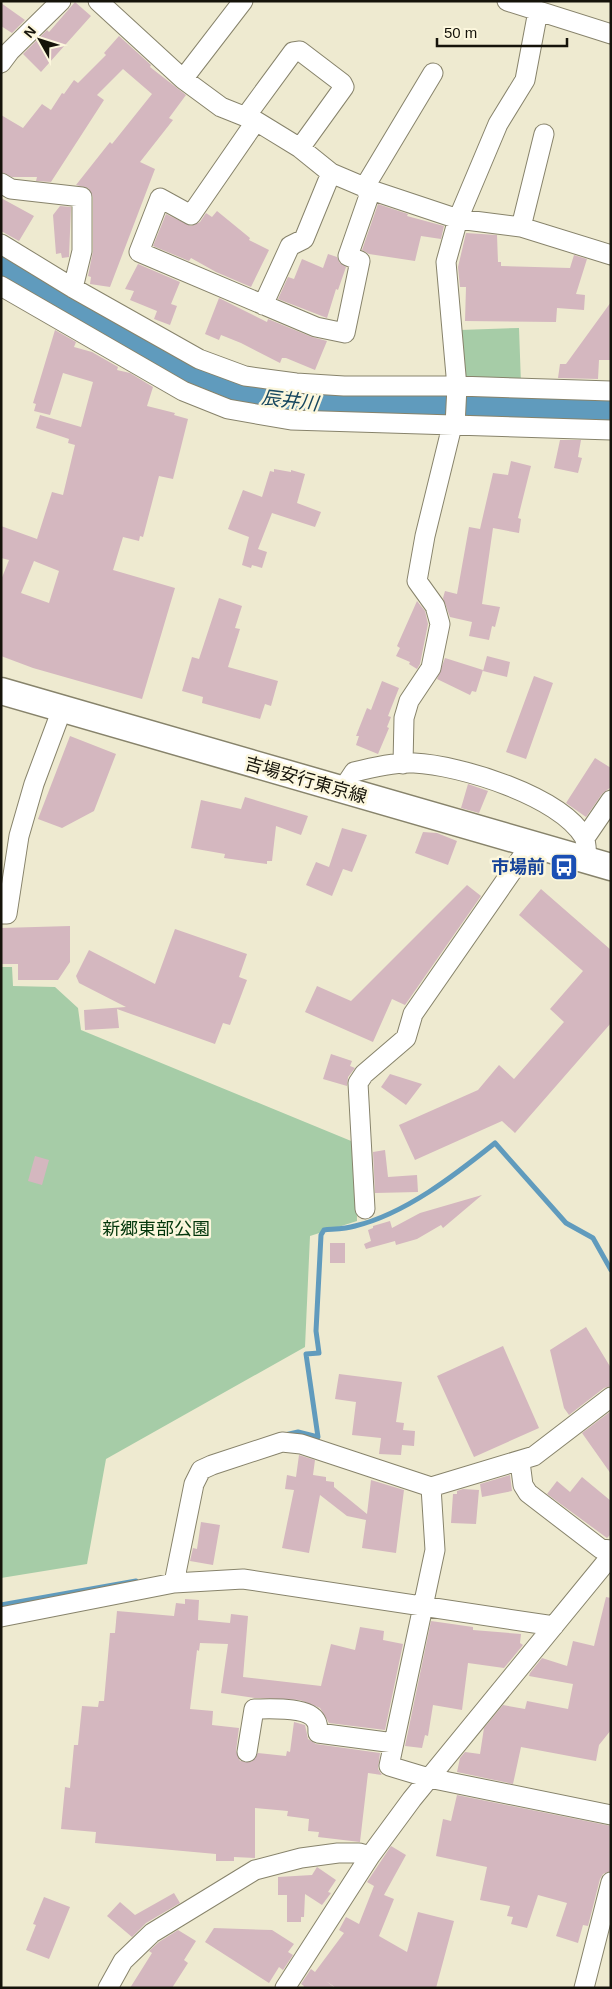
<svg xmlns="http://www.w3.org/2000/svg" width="612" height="1989" font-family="Arial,'Noto Sans JP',sans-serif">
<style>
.green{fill:#a6cca7}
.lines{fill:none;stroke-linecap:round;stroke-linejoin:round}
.stream{stroke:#609bbd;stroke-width:5}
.river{stroke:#609bbd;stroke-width:31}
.building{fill:#d4b7bf;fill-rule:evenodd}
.street-casing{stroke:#87836b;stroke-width:21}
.secondary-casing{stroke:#87836b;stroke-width:29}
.street{stroke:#fff;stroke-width:19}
.secondary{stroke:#fff;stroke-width:26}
.labels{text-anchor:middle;stroke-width:5;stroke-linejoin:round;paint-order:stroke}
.street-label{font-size:18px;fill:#15130a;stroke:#fcf7dd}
.transit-label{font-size:18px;font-weight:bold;fill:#164399;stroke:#fcf7dd;text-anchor:end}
.park-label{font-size:18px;fill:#02360b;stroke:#fcf7dd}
.water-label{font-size:19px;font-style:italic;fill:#16465e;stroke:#fcf7dd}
</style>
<rect width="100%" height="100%" fill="#eeead0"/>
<path class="green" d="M519,328L521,384L469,380L462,375L460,330Z
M1,967H12L13,986L55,987L78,1008L81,1030L356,1143L357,1221L310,1236L305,1347L106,1459L87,1564L1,1578Z"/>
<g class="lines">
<path class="stream" d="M285,1435L298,1432L318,1437L306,1354L319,1353L316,1331L321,1235L324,1230C334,1229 345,1229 355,1226C405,1214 455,1175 495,1143L566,1223L593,1238L611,1270
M1,1605L136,1581"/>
<path class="river" d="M1,266L193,377L238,393L310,404L520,411H611"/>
</g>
<path class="building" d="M75,2L91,16L41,72L23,54L47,30L49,32Z
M1,3L25,20L12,33L1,26Z
M119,36L151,65L150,67L186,95L169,118L173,120L140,162L155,169L110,287L90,284L91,277L88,276L93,251V197L88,188L76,185L110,142L112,144L152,94L123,69L97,95L104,100L51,182L36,181L37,177H12L1,172V115L23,128L42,104L51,110L62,93L64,94L74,80L78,83L106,55L104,53Z
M1,198L34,216L19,241L1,231Z
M378,204L408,214L407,216L444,226L441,239L421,236L415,261L369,254L362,250Z
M60,206L71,207L69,257L62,258L61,253L56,254L53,215Z
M217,211L250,238L249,240L269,250L251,287L216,272L191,258L189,261L153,246L166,214L191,226L200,222L206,213L212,217Z
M466,233L497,235L498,262H501V266L570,268L574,255L587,259L576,294L585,295L584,310L557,308L556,322L465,321L466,287H460L458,267Z
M328,254L337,257L340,263L346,267L338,290L336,289L327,318L278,299L288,277L294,279L302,259L323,268Z
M138,264L180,282L171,304L177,306L170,325L154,319L157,311L130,300L134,291L125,289Z
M219,298L267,322L268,319L312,337L327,341L315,370L286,358H282L280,363L241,343L221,335L219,340L205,334Z
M611,302V360H599L598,379L558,378L560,364H566Z
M55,330L76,342L74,347L92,352L118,367L117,370L130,373L153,387L147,406L175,413L174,415L188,419L173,479L159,476L143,537L140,536L139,541L123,537L113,570L175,588L142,699L33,668L1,656V580L9,560L1,558V526L37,539L52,492L63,495L75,445L68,443L69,439L36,428L40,415L81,427L93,382L63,373L50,415L34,411L36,404L33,403ZM34,561L59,571L49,603L21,593Z
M560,440H581L578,457L582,458L578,473L554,468Z
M511,461L531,466L518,518L521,519L519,533L493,528L482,604L500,607L495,627L492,626L489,640L469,636L472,622L450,617L443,598L445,591L457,594L469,527L480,529L493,473L508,475Z
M274,469L291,472V470L305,474L297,503L321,512L315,527L272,513L258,549L267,552L262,568L252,565L251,568L242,565L249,537L228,529L243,490L262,497L270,471L274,472Z
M219,598L242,606L235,628L240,629L228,667L278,681L271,706L265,704L260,719L202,703L203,697L182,691L192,657L199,659Z
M417,601L425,611L428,624L420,664L417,669L409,664L410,662L396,656L400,648L397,646Z
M487,656L510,662L507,677L483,671Z
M445,658L483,670L476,692L472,691L470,695L437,679Z
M534,676L553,683L526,759L506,752Z
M382,681L399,688L388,716L391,717L387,727L389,728L378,754L356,745L359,736H356L367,708L371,710Z
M70,736L116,754L94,811L62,828L38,819Z
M595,758L611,768V787L602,794L586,817L566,803Z
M468,784L488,791L479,813L461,808Z
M245,797L308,816L301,835L276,826L272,861H267V864L224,858L225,854L191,848L201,800L241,809Z
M342,828L367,835L352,872L343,869L332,896L306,885L316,862L329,867Z
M423,832L437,833L457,841L448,865L415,853Z
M467,885L481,896L405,1005L392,999L373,1042L305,1012L317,986L351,1001Z
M541,889L611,950V1023L515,1133L502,1121L415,1160L399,1125L478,1090L499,1065L514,1079L564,1022L550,1009L583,971L519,915Z
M70,926V962L58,980H18V964H1V928Z
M175,929L247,954L239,977L247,980L230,1025L223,1023L215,1044L117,1009L119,1028L85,1030L84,1010L126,1007L79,983L76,976L89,950L155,984Z
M331,1054L352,1061L350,1066L355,1068L348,1077L347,1086L323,1079Z
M390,1074L422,1084L406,1105L381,1087Z
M385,1150L388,1177L417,1175L418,1192L375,1193L373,1152Z
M35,1156L49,1160L42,1185L28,1181Z
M482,1195L443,1228L441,1225L417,1239L396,1245L395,1241L366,1249L364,1244L371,1241L368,1230L373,1228V1226L390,1221L392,1228L420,1213Z
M330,1243H345V1263H330Z
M586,1327L611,1368V1386L604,1388L569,1415L564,1408L550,1350Z
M503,1346L539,1428L474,1457L437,1376Z
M339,1374L402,1382L396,1422L404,1423L403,1430L415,1431L414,1446L402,1445L401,1455L379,1454L381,1438L352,1435L356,1402L335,1399Z
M611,1411V1474L582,1433Z
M299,1455L315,1460L313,1475L326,1477V1481L334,1482V1487L367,1514L371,1480L404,1490L396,1553L362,1548L366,1520L347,1516L320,1495L309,1553L282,1548L294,1490L285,1489L287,1475L296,1477Z
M510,1475L512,1491L482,1497L480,1484Z
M582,1477L611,1501V1534L607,1538L547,1494L557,1481L570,1492Z
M463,1489L479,1490L476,1524L451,1523L453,1494H457V1491Z
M201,1522L220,1525L213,1565L190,1561L193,1548L197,1549Z
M606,1597L611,1598V1730L599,1745L596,1761L521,1747L513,1784L457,1772L460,1758L465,1752L480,1754L484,1728L503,1705L525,1709L527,1701L568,1709L573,1684L529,1676L530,1673L542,1658L567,1666L573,1641L594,1646Z
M185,1599L199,1600L198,1620L230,1623L231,1614L248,1616L243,1677L321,1686L331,1644L355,1650L360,1627L384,1631L383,1640L403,1644L385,1730L329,1723L320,1708L300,1700L255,1698L221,1693L228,1644L200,1643L199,1651L197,1650L190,1709L213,1711L212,1725L239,1728L236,1751L240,1761L251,1762L258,1753L286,1756L287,1751L290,1752L294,1722L305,1725L308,1739L316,1744L380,1753L378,1769L382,1775L368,1773L360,1842L318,1837L319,1832L308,1831L309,1819L287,1816L288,1811L255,1808V1858L234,1857V1861H216V1854L95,1843L96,1832L61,1829L65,1787L70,1788L74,1745H78L82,1706L98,1707L99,1701H104L110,1633H115L117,1611L174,1616L176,1603L185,1604Z
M431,1621L473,1627V1630L521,1634L520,1643L523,1645L504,1668L468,1663L462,1710L433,1705L428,1736L425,1735L422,1748L405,1746Z
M457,1795L611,1826V1871L603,1874L600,1879L588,1926L583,1925L578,1943L556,1936L567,1903L538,1895L527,1928L511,1924L513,1917L507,1916L510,1906L480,1900L487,1867L436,1856L443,1819L451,1821Z
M391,1846L406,1855L384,1895L394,1899L379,1936L407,1952L418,1912L454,1921L436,1988H336L326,1981L335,1988H303L304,1986L301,1984L311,1969L315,1972L344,1933L339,1930L346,1917L359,1924L374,1886L367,1882Z
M317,1867L336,1880L328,1892L331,1893L322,1905L305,1894L304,1917H301V1922H287V1895H278V1877L312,1875Z
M174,1893L180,1903L146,1923L132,1937L107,1916L120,1902L135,1915Z
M44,1897L70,1907L49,1959L26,1950L36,1925L33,1924Z
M214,1928L272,1930L294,1944L288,1952L293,1955L283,1970L279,1967L269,1983L205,1942Z
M178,1930L196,1941L184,1960L188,1963L172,1988H130L152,1953L149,1951L159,1942Z"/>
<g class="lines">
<g class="street-casing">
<path id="street" d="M98,1L183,79L221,107L256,121L300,148L331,173L371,190L458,219L521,227L611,255
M507,1L611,34
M1,63L10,51L61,1
M183,79L243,1
M246,116L293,52L300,51L342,83L344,87L300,148
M256,121L191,215L160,198L139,252L316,327L345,333L360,261L348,256L371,190
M1,183L11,189L82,197V251L73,288
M364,188L433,73
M521,227L544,134
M1,244L73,288L199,359L245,376L296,383L344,386H457L611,391
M1,286L183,391L228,409L291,420L611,430
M263,305L290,246L304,239L331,173
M455,425L457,387L446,262L458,219L498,124L525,80L538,11
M403,764L404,718L409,701L431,668L440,624L435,606L417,581L425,536L452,426
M342,790L354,772C373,767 395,762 414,763C460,765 560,796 584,837C587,843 586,853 587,860
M585,838L611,800
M1,914H7L19,836L34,784L62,709
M365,1209L358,1083L364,1074L406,1038L413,1014L531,844
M520,1462L523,1485L528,1493L601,1549L611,1550
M431,1487L435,1550L389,1766L429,1778L611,1815
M174,1583L194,1484L201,1470L212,1465L282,1442L301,1444L431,1487L534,1456L611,1397
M1,1617L174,1583L243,1579L554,1626
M247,1752L254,1709C269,1709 308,1706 316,1721C318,1724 318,1730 318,1733L394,1743
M108,1988L123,1961L152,1933L255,1870L301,1858L338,1853H359L370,1856
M285,1988L370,1856L412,1799L611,1556
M584,1988L611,1882"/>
</g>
<g class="secondary-casing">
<path id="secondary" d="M1,691L611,867"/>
</g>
<use href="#street" class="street"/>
<use href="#secondary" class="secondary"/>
</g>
<defs>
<g id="bus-square" transform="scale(1.4375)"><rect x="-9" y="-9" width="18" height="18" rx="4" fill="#1a4fb4" stroke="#fcf7dd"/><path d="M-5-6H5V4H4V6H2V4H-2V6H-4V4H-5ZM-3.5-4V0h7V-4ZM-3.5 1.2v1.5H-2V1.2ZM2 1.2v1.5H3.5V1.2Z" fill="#fff"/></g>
</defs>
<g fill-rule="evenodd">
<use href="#bus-square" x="564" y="867"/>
</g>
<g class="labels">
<g class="street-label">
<text transform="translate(306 780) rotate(16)" y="6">吉場安行東京線</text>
</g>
<g class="transit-label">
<text x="545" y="873">市場前</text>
</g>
<g class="park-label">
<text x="156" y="1235">新郷東部公園</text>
</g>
<g class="water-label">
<text transform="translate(290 400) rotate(7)" y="7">辰井川</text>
</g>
</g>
<rect width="612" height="1989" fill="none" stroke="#15130a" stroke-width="5"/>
<g transform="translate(40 40) rotate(309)" stroke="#fcf7dd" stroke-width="4" paint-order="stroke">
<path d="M0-4L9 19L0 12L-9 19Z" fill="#15130a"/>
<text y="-8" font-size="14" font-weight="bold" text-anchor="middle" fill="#15130a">N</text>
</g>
<path d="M437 38v8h130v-8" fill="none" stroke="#15130a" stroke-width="2.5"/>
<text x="444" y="38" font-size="15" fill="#15130a" stroke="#fcf7dd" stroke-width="4" paint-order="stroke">50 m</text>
</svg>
